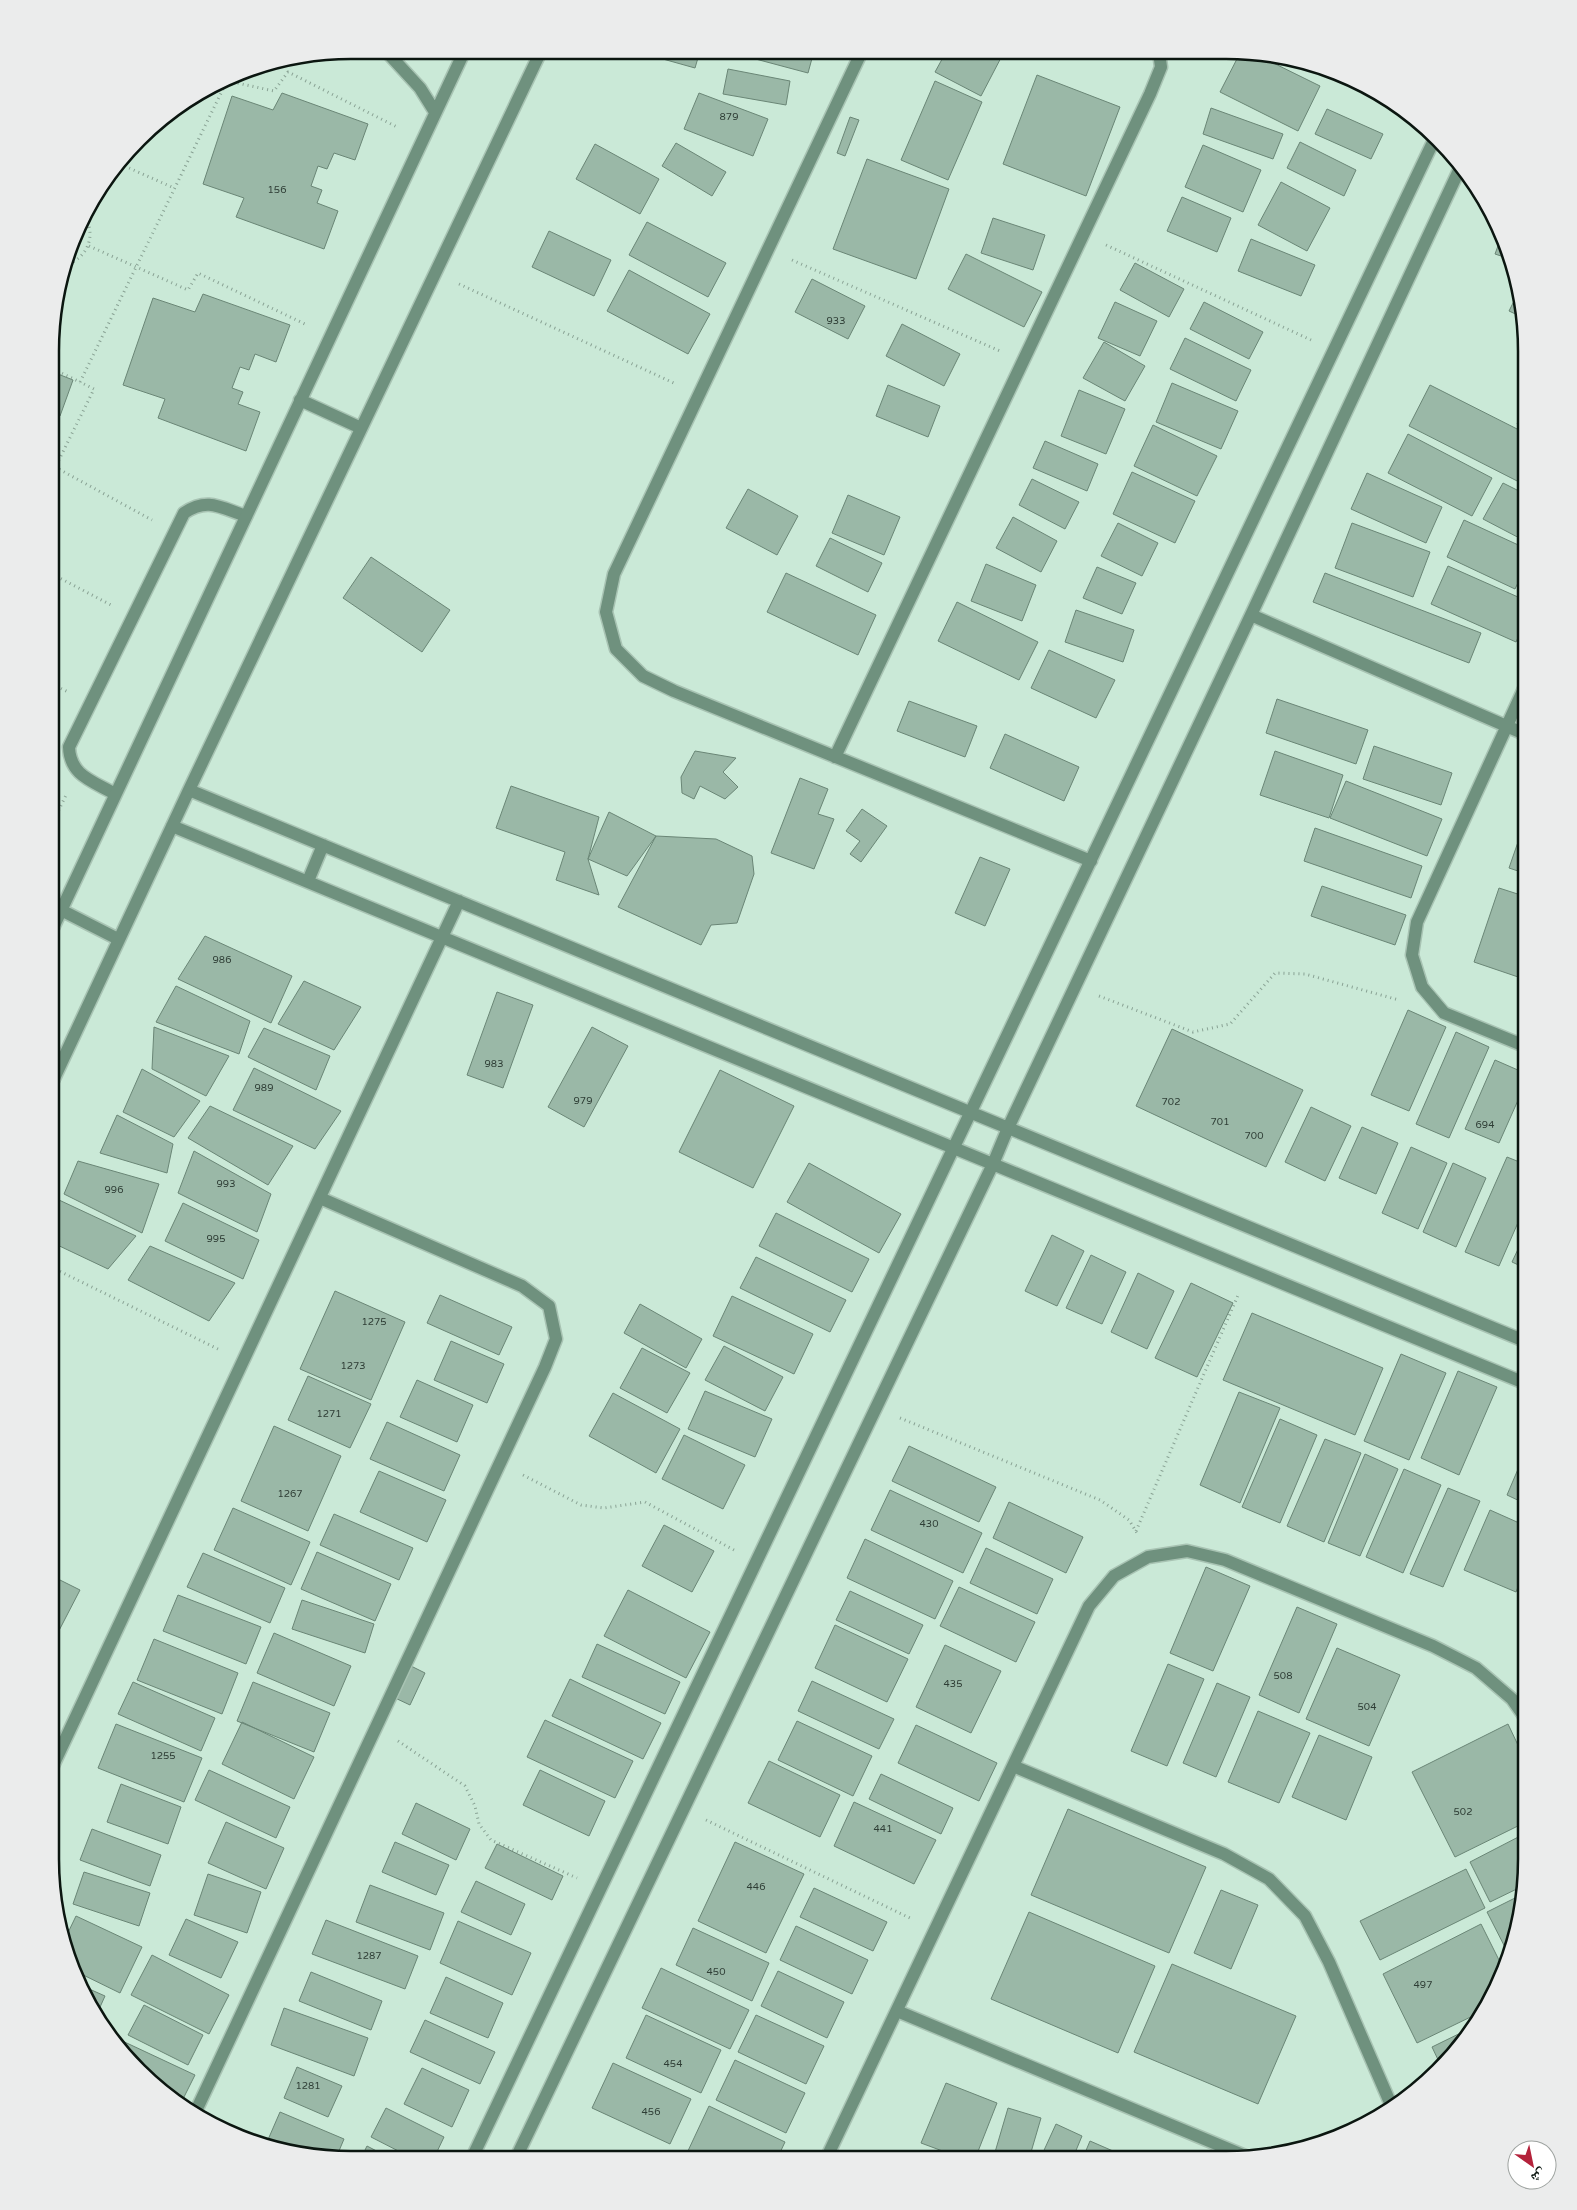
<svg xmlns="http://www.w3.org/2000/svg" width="1577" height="2210" font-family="'Varela Round','Noto Naskh Arabic',sans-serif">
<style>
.building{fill:#9ab8a7;stroke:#6a8676}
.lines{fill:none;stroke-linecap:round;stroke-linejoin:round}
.lane-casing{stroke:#a8c3b3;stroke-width:15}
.street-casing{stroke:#a8c3b3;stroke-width:15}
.path{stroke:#89a294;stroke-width:3;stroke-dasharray:1 4;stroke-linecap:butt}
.lane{stroke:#6f917e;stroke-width:12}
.street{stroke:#6f917e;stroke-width:12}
.labels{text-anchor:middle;stroke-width:4;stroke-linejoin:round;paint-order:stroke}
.number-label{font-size:10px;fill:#2f3e36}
.rim{fill:none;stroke:#0b1610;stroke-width:2.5}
</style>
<rect width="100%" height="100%" fill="#cae9d7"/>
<path class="building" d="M645,51H700L695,68L645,54Z
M750,51H814L808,73L748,57Z
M946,52H1004L981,96L935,72Z
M1240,53H1253L1320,86L1298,131L1220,92Z
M728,69L790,81L786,105L723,94Z
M1037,75L1120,107L1086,196L1003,164Z
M935,81L982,102L948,180L901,160Z
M282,93L368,124L355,160L334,153L327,169L318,166L311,186L322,190L317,203L338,211L324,249L236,217L244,198L203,184L232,96L273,110Z
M699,93L768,119L753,156L684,129Z
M1211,108L1283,134L1273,159L1203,134Z
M1327,109L1383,134L1371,159L1315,134Z
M850,117L859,120L845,156L837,153Z
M1300,142L1356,170L1344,196L1287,168Z
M676,143L726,172L712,196L662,166Z
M595,144L659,179L640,214L576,179Z
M1203,145L1261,170L1243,212L1185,187Z
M867,159L949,189L916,279L833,249Z
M1281,182L1330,208L1307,251L1258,225Z
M1182,197L1231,218L1217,252L1167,231Z
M993,218L1045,235L1033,270L981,253Z
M647,222L726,263L708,297L629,255Z
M549,231L611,260L594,296L532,267Z
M1502,235L1510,259L1495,254Z
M1251,239L1315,265L1301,296L1238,271Z
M966,254L1042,292L1024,327L948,289Z
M1135,263L1184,289L1169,317L1120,290Z
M629,270L710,314L688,354L607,311Z
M812,279L865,306L848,339L795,312Z
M1520,289L1521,292L1524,318L1509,311Z
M203,294L290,325L276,362L255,354L249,370L240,367L232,388L243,392L238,404L260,412L246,451L158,418L165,399L123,385L153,298L195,312Z
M1115,302L1157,321L1140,356L1098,338Z
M1204,302L1263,332L1249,359L1190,329Z
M902,324L960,354L944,386L886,356Z
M1185,338L1251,370L1236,401L1170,369Z
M1104,342L1145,366L1125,401L1083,378Z
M53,372L73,380L60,416L52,413Z
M1172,383L1238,411L1221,449L1156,422Z
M888,385L940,406L928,437L876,416Z
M1430,385L1527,434V486L1409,426Z
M1079,390L1125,409L1106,454L1061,436Z
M1527,405V428L1517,424Z
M1153,425L1217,456L1197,496L1134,466Z
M1408,434L1492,478L1472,516L1388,473Z
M1045,441L1098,464L1087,491L1033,468Z
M1132,472L1195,501L1175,543L1113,514Z
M1367,473L1442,507L1426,543L1351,509Z
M1032,479L1079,502L1065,529L1019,505Z
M1503,483L1527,495V542L1483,519Z
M748,489L798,516L777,555L726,528Z
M848,495L900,517L884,555L832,533Z
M1013,517L1057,541L1041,572L996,548Z
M1464,520L1527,549V564L1515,589L1447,557Z
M1118,523L1158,543L1142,576L1101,556Z
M1352,523L1430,552L1413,597L1335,568Z
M830,538L882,563L868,592L816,566Z
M371,557L450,610L422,652L343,598Z
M986,564L1036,585L1022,621L971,601Z
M1448,566L1527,601V618L1516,642L1431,604Z
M1097,567L1136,583L1122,614L1083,598Z
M786,573L876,615L858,655L767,612Z
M1325,573L1481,633L1469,663L1313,602Z
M957,602L1038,642L1019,680L938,641Z
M1076,610L1134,630L1123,662L1065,642Z
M1049,650L1115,680L1096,718L1031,688Z
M1277,699L1368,730L1356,764L1266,733Z
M909,701L977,726L965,757L897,731Z
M1005,734L1079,767L1064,801L990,768Z
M1374,746L1452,773L1441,805L1363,779Z
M695,751L736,758L723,772L738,787L725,799L700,786L694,799L682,793L681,777Z
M1275,751L1343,775L1329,818L1260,795Z
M800,778L828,789L818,814L834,819L814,869L771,853Z
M1346,781L1442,819L1427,856L1330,818Z
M511,786L599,817L588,859L599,895L556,880L565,852L496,828Z
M862,809L887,826L861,862L850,854L860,841L846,831Z
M609,812L656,836L627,876L588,859Z
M1527,816V874L1509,868Z
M1315,828L1422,866L1411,898L1304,861Z
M656,836L716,839L752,856L754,874L737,923L711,925L701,945L618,907Z
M980,857L1010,869L985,926L955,913Z
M1322,886L1406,915L1395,945L1311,916Z
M1499,888L1527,897V980L1474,962Z
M205,936L292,976L271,1023L178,979Z
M304,981L361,1007L334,1050L278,1024Z
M176,986L250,1021L239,1054L156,1022Z
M497,992L533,1005L503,1088L467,1075Z
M1408,1010L1446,1027L1409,1111L1371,1095Z
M154,1027L229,1056L206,1096L152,1069Z
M592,1027L628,1046L584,1127L548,1107Z
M264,1028L330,1056L316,1090L248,1057Z
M1172,1029L1303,1090L1266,1167L1136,1106Z
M1456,1032L1489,1047L1449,1138L1416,1124Z
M1495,1060L1527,1074V1080L1499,1143L1465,1129Z
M254,1068L341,1111L315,1149L233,1110Z
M142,1069L200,1101L174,1137L123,1112Z
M720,1070L794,1106L753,1188L679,1152Z
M210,1106L293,1146L268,1185L188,1138Z
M1311,1107L1351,1126L1325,1181L1285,1162Z
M1527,1110V1132L1519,1128Z
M117,1115L173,1144L167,1173L100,1153Z
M1362,1127L1398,1143L1376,1194L1339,1178Z
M1411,1147L1447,1163L1418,1229L1382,1213Z
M194,1151L271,1194L257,1232L178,1193Z
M1507,1157L1527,1165V1202L1499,1266L1465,1252Z
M78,1161L159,1184L142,1233L64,1194Z
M809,1163L901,1214L879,1253L787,1202Z
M1453,1163L1486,1178L1456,1247L1423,1232Z
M59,1200L136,1236L108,1269L51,1242V1217Z
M183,1203L259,1240L243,1279L165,1241Z
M776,1213L869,1259L852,1292L759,1246Z
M1527,1230V1269L1512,1262Z
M1052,1235L1084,1251L1057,1306L1025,1291Z
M150,1246L235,1283L209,1321L128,1280Z
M1091,1255L1126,1272L1102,1324L1066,1308Z
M756,1257L846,1300L830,1332L740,1288Z
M1138,1273L1174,1291L1147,1349L1111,1332Z
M1191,1283L1233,1303L1197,1377L1155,1358Z
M335,1291L405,1322L371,1400L300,1369Z
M440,1295L512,1327L499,1355L427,1323Z
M732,1296L813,1334L794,1374L713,1336Z
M640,1304L702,1339L686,1368L624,1333Z
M1252,1313L1383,1368L1355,1435L1223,1380Z
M451,1341L504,1364L487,1403L434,1380Z
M724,1346L783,1377L765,1411L705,1380Z
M642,1348L690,1373L667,1413L620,1388Z
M1401,1354L1446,1373L1409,1460L1364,1441Z
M1458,1371L1497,1387L1459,1475L1421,1458Z
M308,1376L371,1404L350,1448L288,1420Z
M417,1380L473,1405L457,1442L400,1417Z
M705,1391L772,1419L755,1457L688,1429Z
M1239,1392L1280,1408L1240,1503L1200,1485Z
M613,1393L680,1429L656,1473L589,1436Z
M1280,1419L1317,1435L1280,1523L1242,1507Z
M387,1422L460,1455L444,1491L370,1459Z
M274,1426L341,1456L308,1531L241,1501Z
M684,1435L745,1465L723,1509L662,1479Z
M1325,1439L1361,1453L1324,1542L1287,1526Z
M909,1446L996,1487L979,1522L892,1481Z
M1527,1448L1526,1504L1507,1495Z
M1365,1454L1398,1469L1360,1556L1328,1543Z
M1404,1469L1441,1485L1403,1573L1366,1557Z
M379,1471L446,1500L427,1542L360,1512Z
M1448,1488L1480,1501L1443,1587L1410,1574Z
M890,1490L982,1533L963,1573L871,1530Z
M1009,1502L1083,1537L1066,1573L993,1538Z
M233,1508L310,1542L291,1585L214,1550Z
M1490,1510L1526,1526V1567L1516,1592L1464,1570Z
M334,1514L413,1548L399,1580L320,1545Z
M664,1525L714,1551L692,1592L642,1566Z
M865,1539L953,1581L935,1619L847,1578Z
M986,1548L1053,1579L1037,1614L970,1583Z
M317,1552L391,1584L375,1621L301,1589Z
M203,1553L285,1588L270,1623L187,1587Z
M1206,1567L1250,1586L1213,1671L1170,1653Z
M50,1575L80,1590L51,1646H50Z
M959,1587L1035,1622L1016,1662L940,1626Z
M628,1590L710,1632L686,1678L604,1636Z
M850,1591L923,1625L909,1654L836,1620Z
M178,1595L261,1627L246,1664L163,1631Z
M302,1600L374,1624L365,1653L292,1629Z
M1297,1607L1337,1624L1299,1713L1259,1695Z
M835,1625L908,1659L887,1702L815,1668Z
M274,1633L351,1666L334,1706L257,1673Z
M154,1639L238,1673L222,1714L137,1680Z
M597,1644L680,1682L665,1714L582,1677Z
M945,1645L1001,1671L971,1733L916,1707Z
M1337,1648L1400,1675L1369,1746L1306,1719Z
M407,1664L425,1673L410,1705L393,1697Z
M1168,1664L1204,1679L1167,1766L1131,1751Z
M570,1679L661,1723L643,1759L552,1716Z
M812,1681L894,1719L879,1749L798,1711Z
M133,1682L215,1718L201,1751L118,1714Z
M253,1682L330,1713L314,1752L237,1721Z
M1217,1683L1250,1697L1216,1777L1183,1763Z
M1258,1711L1310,1733L1279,1803L1228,1782Z
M545,1720L633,1761L615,1798L527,1757Z
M797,1721L872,1756L853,1796L778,1760Z
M242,1722L314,1757L294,1799L222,1764Z
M116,1724L202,1758L184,1802L98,1768Z
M1508,1724L1526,1762V1822L1455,1857L1412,1772Z
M916,1725L997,1763L979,1801L898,1763Z
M1319,1735L1372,1757L1346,1820L1292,1797Z
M769,1761L840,1795L820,1837L748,1803Z
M209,1770L290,1807L276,1838L195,1800Z
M540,1770L605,1801L589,1836L523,1805Z
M881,1774L953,1808L941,1834L869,1799Z
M121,1784L181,1807L168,1844L107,1822Z
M854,1802L936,1840L914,1884L834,1846Z
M416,1803L470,1829L456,1860L402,1834Z
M1068,1809L1206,1867L1169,1953L1031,1895Z
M226,1822L284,1848L266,1889L208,1863Z
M92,1829L161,1855L150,1886L80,1860Z
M1526,1833L1525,1885L1490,1902L1470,1862Z
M395,1842L449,1865L436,1895L382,1872Z
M735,1842L804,1874L766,1953L698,1921Z
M497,1844L563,1876L552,1900L485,1868Z
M1466,1869L1485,1908L1380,1960L1360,1921Z
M84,1872L150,1893L139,1926L73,1904Z
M208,1874L261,1892L247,1933L194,1915Z
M476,1881L525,1904L511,1935L461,1912Z
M370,1885L444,1913L430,1950L356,1922Z
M814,1888L887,1922L873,1951L800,1917Z
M1221,1890L1258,1905L1231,1969L1194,1953Z
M1523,1894L1511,1956L1510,1957L1487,1912Z
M1029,1912L1155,1966L1118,2053L991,1999Z
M76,1916L142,1947L120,1993L73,1970L64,1941Z
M186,1919L238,1942L221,1978L169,1955Z
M326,1920L418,1956L405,1989L312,1954Z
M458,1921L531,1953L512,1995L440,1963Z
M1481,1924L1504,1970L1485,2010L1417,2043L1383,1974Z
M796,1926L868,1960L852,1994L780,1960Z
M693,1928L769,1963L752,2001L676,1965Z
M152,1955L229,1995L209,2034L131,1995Z
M1172,1964L1296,2016L1258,2104L1134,2052Z
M661,1968L749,2010L730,2049L642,2008Z
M778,1971L844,2002L827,2038L761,2006Z
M311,1972L382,2001L371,2030L299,2001Z
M446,1977L503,2003L488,2038L430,2013Z
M78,1984L105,1996L96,2016L81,1992Z
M144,2005L203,2035L188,2065L128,2035Z
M284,2008L368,2038L354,2076L271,2045Z
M646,2015L721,2050L701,2093L626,2058Z
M756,2015L824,2046L806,2084L738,2052Z
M425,2020L495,2052L480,2084L410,2052Z
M1477,2025L1476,2027L1441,2066L1432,2047Z
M116,2038L195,2075L180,2105L168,2098L113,2043Z
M735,2060L805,2093L786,2133L716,2100Z
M613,2063L691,2099L670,2144L592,2108Z
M297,2067L342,2086L328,2117L284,2098Z
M422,2068L469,2090L452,2127L404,2104Z
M946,2083L997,2103L975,2159H964L921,2143Z
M709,2106L785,2142L777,2159H699L687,2153Z
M386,2108L444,2137L434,2158H412L371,2137Z
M1008,2108L1041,2118L1029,2159H993Z
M280,2112L344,2139L336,2158L312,2157L289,2151L267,2142Z
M1056,2124L1082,2136L1072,2160L1040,2159Z
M1090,2141L1113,2151L1109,2160H1082Z
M367,2146L390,2158H361Z
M1122,2153L1138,2160H1119Z"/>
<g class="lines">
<g class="lane-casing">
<path id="lane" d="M115,794C93,781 70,776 69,747L184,513C208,497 221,508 246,516"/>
</g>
<g class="street-casing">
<path id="street" d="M385,50L420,88L435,112
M862,51L614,574L606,612L616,649L643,676L674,691L1091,861
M300,400L361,428
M1251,615L1527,735
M835,757L1150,94L1161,67L1159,52
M189,790L1527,1342
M172,826L1527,1384
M308,881L323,845
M61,910L118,939
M52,930L465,50
M1527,1047L1444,1013L1422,987L1412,955L1417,922L1527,682
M51,1085L189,790L541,51
M1013,1766L1224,1854L1269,1879L1305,1916L1329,1962L1392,2107
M50,1772L459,901
M897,2011L1250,2158
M195,2113L545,1367L556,1339L549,1306L522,1286L320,1198
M472,2158L1435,138
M516,2158L993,1164L1008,1128L1251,615L1462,164
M826,2159L1089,1606L1114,1576L1148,1557L1187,1551L1225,1560L1433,1646L1476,1668L1512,1699L1526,1719"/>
</g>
<path class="path" d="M228,81L274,91L288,72L399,128
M120,164L174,188
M1106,245L1311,340
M89,246L188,290L198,273L307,325
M792,260L1000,351
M69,264C88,256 96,235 85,217
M459,284L676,384
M53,369L80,382L227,81
M55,467L152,520
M52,474L94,389L80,382
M52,574L111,605
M52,684L68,692
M52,824L66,795
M1099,996L1193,1032L1230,1024L1275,973L1305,974L1399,1000
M51,1267L220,1350
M900,1418L1100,1500L1129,1520L1137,1533
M523,1475L581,1505L604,1508L645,1502L734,1550
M1136,1531L1239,1293
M398,1741L465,1786L475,1806L479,1824L491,1840L577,1878
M706,1820L912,1919"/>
<use href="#lane" class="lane"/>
<use href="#street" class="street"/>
</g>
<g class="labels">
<g class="number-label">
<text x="729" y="120">879</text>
<text x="277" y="193">156</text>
<text x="836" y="324">933</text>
<text x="222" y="963">986</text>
<text x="494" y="1067">983</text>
<text x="264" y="1091">989</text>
<text x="583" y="1104">979</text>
<text x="1171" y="1105">702</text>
<text x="1220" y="1125">701</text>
<text x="1485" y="1128">694</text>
<text x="1254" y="1139">700</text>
<text x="226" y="1187">993</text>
<text x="114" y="1193">996</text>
<text x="216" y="1242">995</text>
<text x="374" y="1325">1275</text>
<text x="353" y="1369">1273</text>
<text x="329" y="1417">1271</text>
<text x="290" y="1497">1267</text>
<text x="929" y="1527">430</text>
<text x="1283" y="1679">508</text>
<text x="953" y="1687">435</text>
<text x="1367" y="1710">504</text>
<text x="163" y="1759">1255</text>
<text x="1463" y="1815">502</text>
<text x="883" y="1832">441</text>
<text x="756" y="1890">446</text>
<text x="369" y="1959">1287</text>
<text x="716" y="1975">450</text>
<text x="1423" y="1988">497</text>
<text x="673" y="2067">454</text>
<text x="308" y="2089">1281</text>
<text x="651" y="2115">456</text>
</g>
</g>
<path d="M0 0H1577V2210H0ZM351 59H1226A292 292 0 0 1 1518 351V1859A292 292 0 0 1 1226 2151H351A292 292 0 0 1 59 1859V351A292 292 0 0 1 351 59Z" fill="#ebecec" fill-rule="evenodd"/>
<path class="rim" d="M351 59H1226A292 292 0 0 1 1518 351V1859A292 292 0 0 1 1226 2151H351A292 292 0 0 1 59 1859V351A292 292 0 0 1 351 59Z"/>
<g transform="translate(1532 2165) rotate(147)"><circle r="24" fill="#ffffff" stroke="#9da29f"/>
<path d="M0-4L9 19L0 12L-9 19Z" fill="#b4223b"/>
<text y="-8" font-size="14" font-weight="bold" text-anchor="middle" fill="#0b1610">ش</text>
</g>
</svg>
